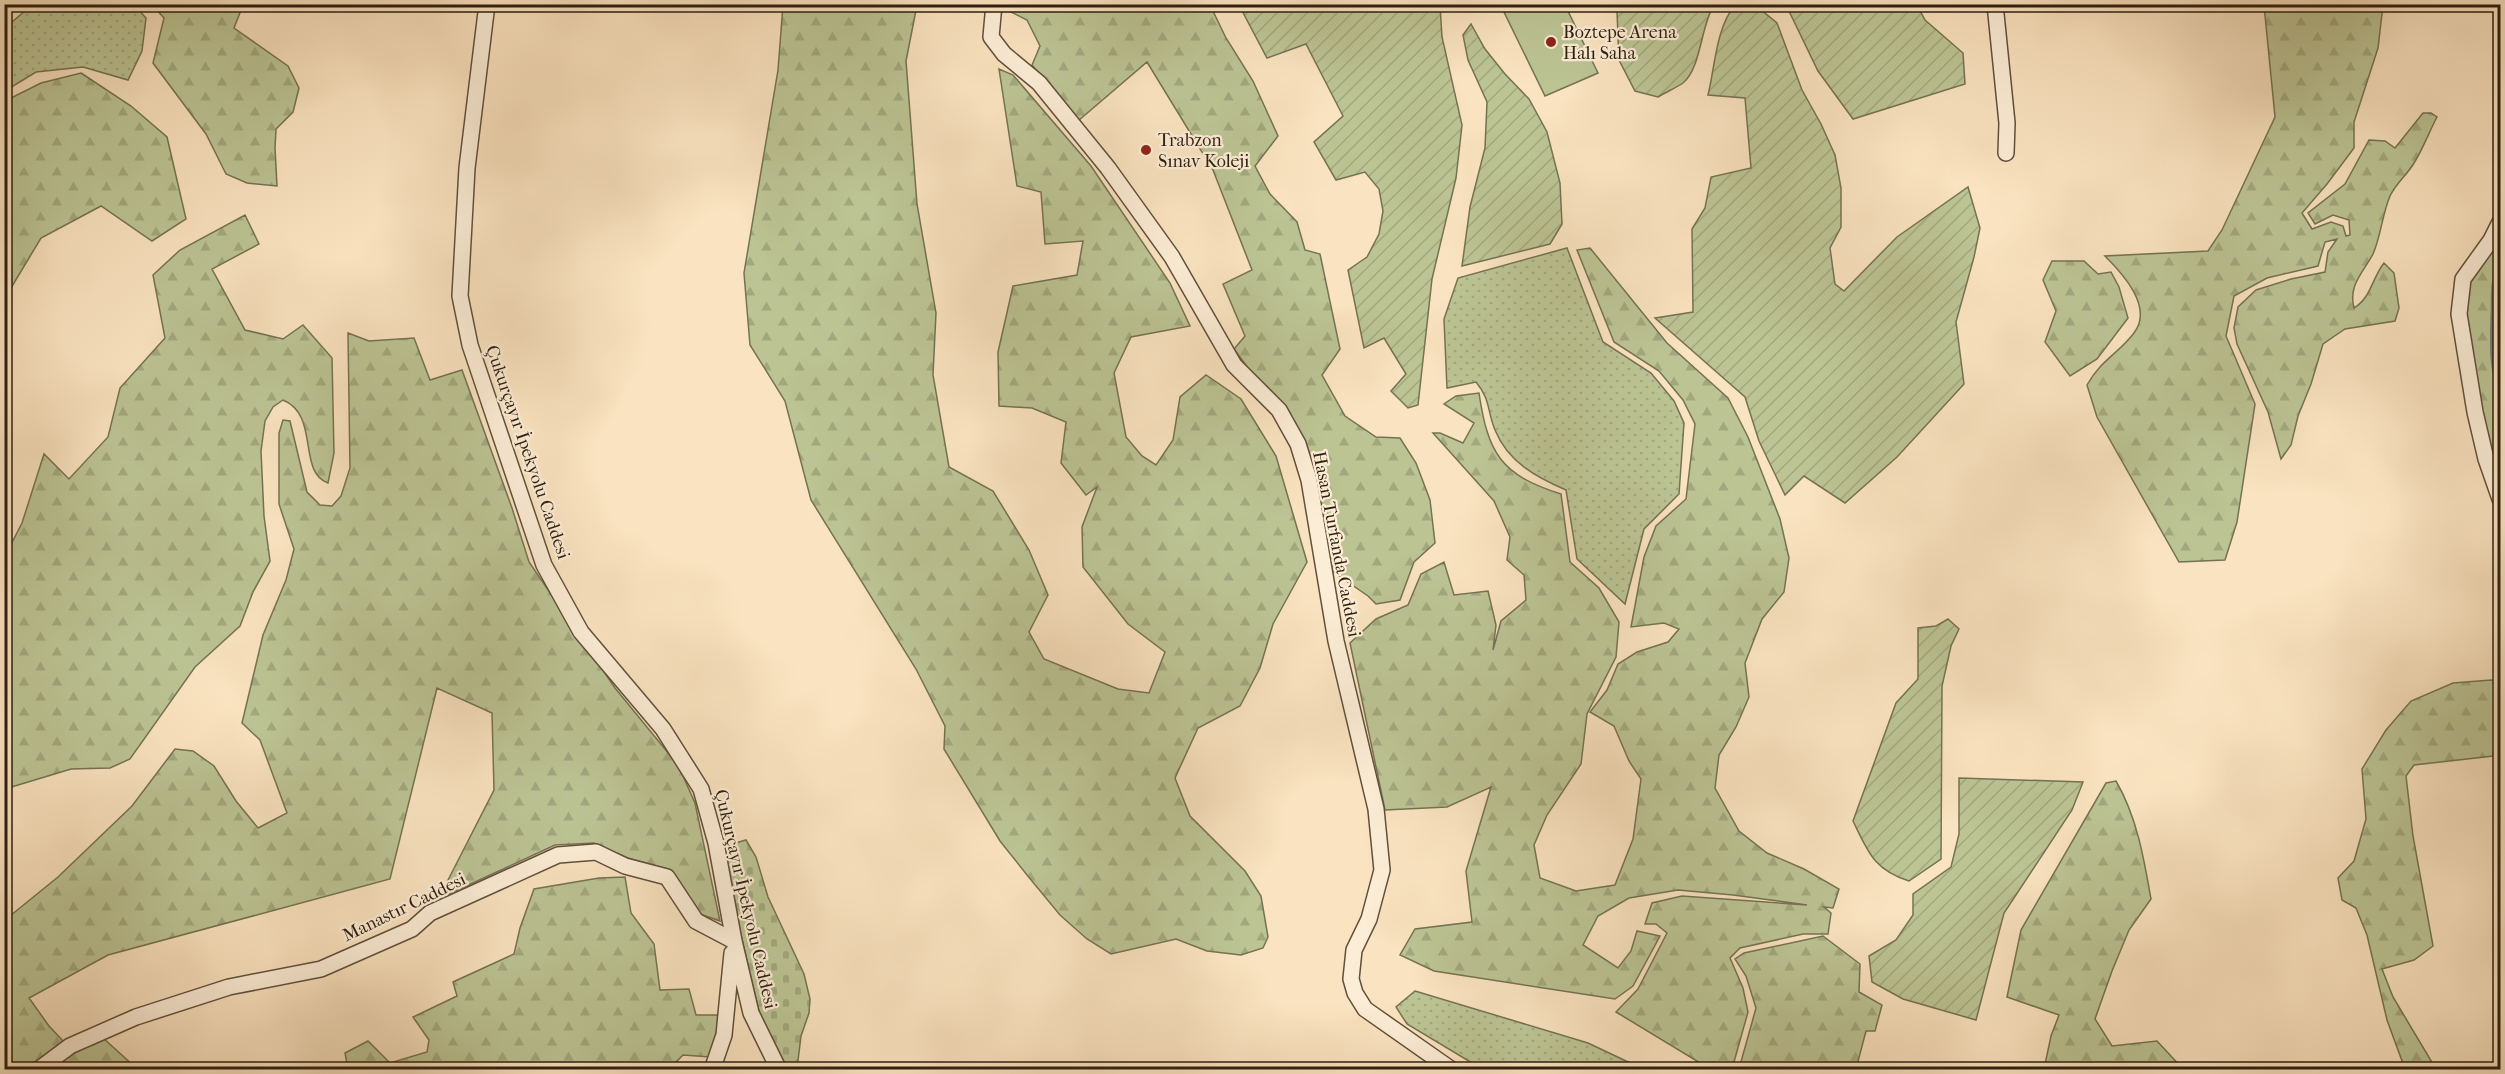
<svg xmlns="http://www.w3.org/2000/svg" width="2505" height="1074" font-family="'IM FELL French Canon',serif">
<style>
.grass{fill:url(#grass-dots);stroke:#757252;stroke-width:1.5}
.forest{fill:url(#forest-firs);stroke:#757252;stroke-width:1.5}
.cemetery{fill:url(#cemetery-stones);stroke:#757252;stroke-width:1.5}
.garden{fill:url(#garden-furrows);stroke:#757252;stroke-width:1.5}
.pitch{fill:#bcc494;stroke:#757252;stroke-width:1.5}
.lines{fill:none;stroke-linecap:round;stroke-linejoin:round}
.stream{stroke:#757d78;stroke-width:3}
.tertiary-casing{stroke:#61503b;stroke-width:18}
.tertiary{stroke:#fcedd6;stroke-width:15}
.poi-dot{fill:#8f2418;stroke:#fcedd6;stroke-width:2}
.labels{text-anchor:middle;stroke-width:4.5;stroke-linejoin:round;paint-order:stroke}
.poi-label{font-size:18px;fill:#2e1f0f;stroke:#fcedd6;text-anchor:start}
.street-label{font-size:18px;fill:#2e1f0f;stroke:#fcedd6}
</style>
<defs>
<pattern id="grass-dots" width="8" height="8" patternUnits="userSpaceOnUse" patternTransform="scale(1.5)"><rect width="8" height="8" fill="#bcc494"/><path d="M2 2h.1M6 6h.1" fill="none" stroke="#a2a87e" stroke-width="1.8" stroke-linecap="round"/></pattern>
<pattern id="forest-firs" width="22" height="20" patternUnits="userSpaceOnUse" patternTransform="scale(1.5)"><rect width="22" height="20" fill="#bcc494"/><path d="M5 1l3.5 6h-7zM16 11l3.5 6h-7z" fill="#a2a87e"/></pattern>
<pattern id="cemetery-stones" width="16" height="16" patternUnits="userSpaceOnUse" patternTransform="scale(1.5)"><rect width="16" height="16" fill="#bcc494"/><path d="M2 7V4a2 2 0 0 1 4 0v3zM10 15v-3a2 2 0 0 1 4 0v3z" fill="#a2a87e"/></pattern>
<pattern id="garden-furrows" width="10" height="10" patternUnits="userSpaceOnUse" patternTransform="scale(1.5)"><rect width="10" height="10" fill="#bcc494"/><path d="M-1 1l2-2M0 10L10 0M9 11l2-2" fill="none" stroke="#a2a87e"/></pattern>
</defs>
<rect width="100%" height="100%" fill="#fae3c0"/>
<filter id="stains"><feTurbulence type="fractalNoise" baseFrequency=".00333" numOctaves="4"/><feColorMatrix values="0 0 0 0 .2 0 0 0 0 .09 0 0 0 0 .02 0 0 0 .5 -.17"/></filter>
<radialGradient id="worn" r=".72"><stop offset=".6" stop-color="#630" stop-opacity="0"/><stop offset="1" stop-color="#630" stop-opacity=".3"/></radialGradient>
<path class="grass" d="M53,5H134L146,18L142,51L128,80L83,67L36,72L5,91V28L26,10Z
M1567,248L1603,342L1651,373L1674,401L1684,423L1679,494L1644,529L1625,604L1577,559L1566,490C1536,477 1508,462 1495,430C1487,411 1491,400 1476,382L1447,388L1444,319L1458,278Z
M1415,991L1588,1043L1643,1069H1482L1407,1024L1396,1007Z"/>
<path class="forest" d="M1004,4L1210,5L1226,38L1253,81L1278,136L1255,166L1270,194L1297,222L1305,250L1320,254L1340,349L1322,375L1345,416L1376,437L1400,438L1416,463L1430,500L1435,543L1414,562L1400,600L1376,604L1368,596L1332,571L1305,445L1234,349L1245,336L1223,284L1252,270L1213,170L1147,62L1078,121L1032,65L1040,46L1027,20L1003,8Z
M152,5H243L234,28L288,66L299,88L293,112L276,129L275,148L277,186L247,183L226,174L206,134L153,63L164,18Z
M783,5H917L906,61L917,204L936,313L933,375L949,467L993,491L1029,550L1048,595L1029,632L1044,659L1118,689L1149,693L1165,652L1128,624L1083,567L1082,527L1097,487L1086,495L1061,463L1066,422L1032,408L999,406L998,352L1013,286L1077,275L1083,241L1045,244L1041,192L1017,186L999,69L1013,75L1091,166L1170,283L1190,326L1131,337L1114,373L1126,437L1142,456L1156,465L1173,440L1180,397L1206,375L1241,399L1276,456L1307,562L1273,624L1260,668L1240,706L1198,728L1175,778L1190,816L1245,871L1261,896L1268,937L1263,948L1241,955L1207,951L1176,939L1111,954L1087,939L1060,915L1027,875L1000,841L944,749L945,726L916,669L811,500L785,401L750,345L744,273L778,70Z
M2264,5H2383L2378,48L2354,122V148L2327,184L2302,213L2312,229L2331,222L2343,226L2346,236L2350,235L2349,220L2333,215L2315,224L2308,213L2345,184L2369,140L2385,141L2395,148L2423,113H2431L2437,117C2429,132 2423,149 2414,163C2407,175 2396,183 2390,196C2382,215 2381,236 2373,254C2363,273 2348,285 2354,308C2371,298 2372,278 2384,263L2394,273L2399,308L2395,321L2345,329L2323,344L2311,384L2298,416L2291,445L2281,459L2268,412L2237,344L2234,328L2238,307L2256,290L2291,279L2325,272L2328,252L2337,239L2325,242L2318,266L2267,278L2234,296L2226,336L2255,404L2237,522L2225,560L2179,562L2097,417L2087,385C2101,360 2119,353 2134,333C2154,307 2122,273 2105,256L2208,251L2222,230L2275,117Z
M81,73L131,106L167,137L186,219L152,241L101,206L41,238L5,298V101L41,83Z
M245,215L259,244L212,269L245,330L283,339L303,325L332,358L334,453L328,483C297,472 320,415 283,400L273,407L265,421L261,451L264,516L270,561L253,592L240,626L195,667L130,759L110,768L71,769L5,789V556L22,523L44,454L69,479L108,437L120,388L165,338L153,275L180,250Z
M2500,231V284L2495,301L2493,342L2500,374V484L2482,425L2463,311L2471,275Z
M1590,248L1667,343L1728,398L1748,437L1780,519L1789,558L1784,592L1762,619L1745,663L1749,697L1736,727L1719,755L1715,788L1739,831L1767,853L1804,869L1839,889L1833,908L1824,907L1831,913L1828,934H1803L1740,948L1730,958L1743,988L1748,1012L1732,1069H1710L1616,1012L1638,989L1667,933L1656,924H1645L1652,903L1682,896L1807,905L1733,895L1678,890L1629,898L1598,916L1583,945L1618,968L1631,951L1637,931L1660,936L1633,986L1615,999L1434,971L1400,955L1415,929L1472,922L1466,871L1491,787L1447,807L1385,810L1350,643L1376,619L1408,605L1421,574L1444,562L1454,595L1488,591L1496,625L1493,650L1501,621L1526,600L1524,575L1507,560L1510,537L1494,501L1433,433H1440L1463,443L1474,423L1444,404L1456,396L1479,393C1488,454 1501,475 1561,494L1570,562L1599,588L1619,622L1616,657L1587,714L1581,764L1547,815L1534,845L1540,878L1576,891L1615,885L1633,839L1641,779L1629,761L1614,726L1590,712L1607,690L1618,664L1637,652L1668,642L1679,629L1664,623L1631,627L1644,557L1656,526L1686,499L1695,424L1683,400L1659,371L1614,342L1577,250Z
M2052,261H2084L2098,274L2111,272L2119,287L2128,318L2097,359L2070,376L2045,342L2056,311L2043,280Z
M348,333L369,341L414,338L430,380L462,370L512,508L529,562L615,688L678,765L695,803L720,921L700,914L670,870L628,858L594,843L555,845L449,894L446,884L494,790L492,713L437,688L390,879L108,955L29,998L49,1026L63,1041L33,1069L5,1070V920L58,877L132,806L175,749L193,751L214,766L236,801L258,828L287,813L260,740L242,723L263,635L286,580L294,549L279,504V433L283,420L290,421L307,492L320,505L332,506L341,496L350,468Z
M2491,680L2500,681L2493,756L2414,765L2406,776L2413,836L2433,946L2414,960L2382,969L2393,997L2436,1069H2405L2387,1020L2367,935L2356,908L2342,900L2338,878L2354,861L2366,819L2362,769L2386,730L2411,701L2453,683Z
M2116,781C2137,817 2144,859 2151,899L2129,930L2112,971L2095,1019L2112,1046L2157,1041L2183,1069H2044L2051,1036L2059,1015L2007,997L2021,930L2106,783Z
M625,877L631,913L654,944L660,990L689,989L696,1015H721L710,1057L683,1055L676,1062L652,1069H348L345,1053L368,1041L390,1063L427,1052L429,1040L413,1017L457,996L453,982L514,954L520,928L534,889L599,878Z
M1823,936L1860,964L1859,992L1882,1005L1875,1031H1866L1856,1069H1739L1756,1008L1746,976L1735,959L1744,953Z
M102,1037L135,1067H153L152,1070L45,1069L70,1051Z"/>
<path class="cemetery" d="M746,840L756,857L768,897L804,974L810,999L809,1013L801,1036L797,1069H785L759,1011L722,855L725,846Z"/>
<path class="garden" d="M1736,4L1761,10L1777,23L1802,90L1821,124L1835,155L1841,188V227L1830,248L1835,284L1844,291L1897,237L1968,187L1980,228L1974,257L1956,322L1964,384L1897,457L1845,503L1804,476L1785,495L1759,441L1745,397L1655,318L1693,312L1692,229L1705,208L1711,177L1751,168L1745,98L1708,95C1715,67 1716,26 1736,4Z
M1239,5H1440L1442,37L1462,125L1456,178L1432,279L1418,405L1408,408L1391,391L1406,374L1384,338L1364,348L1348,270L1367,257L1379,234L1383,211L1379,189L1365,172L1336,180L1314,142L1343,116L1306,44L1267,58Z
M1611,5H1714C1701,24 1701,69 1683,83C1676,88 1666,92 1658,97L1635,91L1619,60L1617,12Z
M1782,5H1917L1925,20L1963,53L1965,84L1853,119L1818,71L1787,7Z
M1471,24L1485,49L1505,74L1529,99L1547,132L1560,183L1562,224L1550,244L1462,266L1470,207L1485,148L1487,102L1468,60L1463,35Z
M1948,619L1959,629L1951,646L1942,686L1941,859L1909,881C1874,870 1868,852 1853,821L1896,703L1918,679V628L1936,626Z
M1959,778L2083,782L2072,810L2004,913L1976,1020L1903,999L1872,982L1869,956L1896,940L1913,915V894L1951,867L1959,834Z"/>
<path class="pitch" d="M1516,4L1565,5L1598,73L1545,96L1503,10Z"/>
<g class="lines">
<path class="stream" d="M2500,264C2490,280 2493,298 2492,315C2491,345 2490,368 2500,396"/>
<g class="tertiary-casing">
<path id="tertiary" d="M487,4L467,168L460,296L470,345L544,565L581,632L663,729L701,789L716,843L734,941L751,1013L779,1070
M994,4L991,37L1004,54L1039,83L1108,168L1172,257L1234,365L1279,410L1298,444L1309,480L1336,641L1376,809L1382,870L1369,919L1354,950L1351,979L1355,993L1365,1009L1452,1070
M1995,4L2007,123L2006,153
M2500,222L2491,240L2463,279L2459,314L2475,412L2486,459L2500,499
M38,1070L70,1046L136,1017L229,987L321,969L412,929L430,913L558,855L596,852L625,866L667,877L696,921L734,941
M712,1070L724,1035L732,953"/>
</g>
<use href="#tertiary" class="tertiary"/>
</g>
<g class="poi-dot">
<circle cx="1551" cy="42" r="6"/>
<circle cx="1146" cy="150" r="6"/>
</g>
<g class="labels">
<g class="poi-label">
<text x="1563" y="38">Boztepe Arena<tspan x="1563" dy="21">Halı Saha</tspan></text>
<text x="1158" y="146">Trabzon<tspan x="1158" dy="21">Sınav Koleji</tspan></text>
</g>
<g class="street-label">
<text transform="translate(528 452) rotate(71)" y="6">Çukurçayır İpekyolu Caddesi</text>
<text transform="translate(1337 544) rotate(79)" y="6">Hasan Turfanda Caddesi</text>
<text transform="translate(746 899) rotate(77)" y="6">Çukurçayır İpekyolu Caddesi</text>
<text transform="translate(404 907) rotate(-26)" y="6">Manastır Caddesi</text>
</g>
</g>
<rect width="2505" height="1074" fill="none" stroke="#fae3c0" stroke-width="24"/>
<rect x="6" y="6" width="2493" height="1062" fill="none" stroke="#2e1f0f" stroke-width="3"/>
<rect x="12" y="12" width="2481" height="1050" fill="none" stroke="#2e1f0f" stroke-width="1.5"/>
<rect width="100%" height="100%" filter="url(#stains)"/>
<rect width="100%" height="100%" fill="url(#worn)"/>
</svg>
